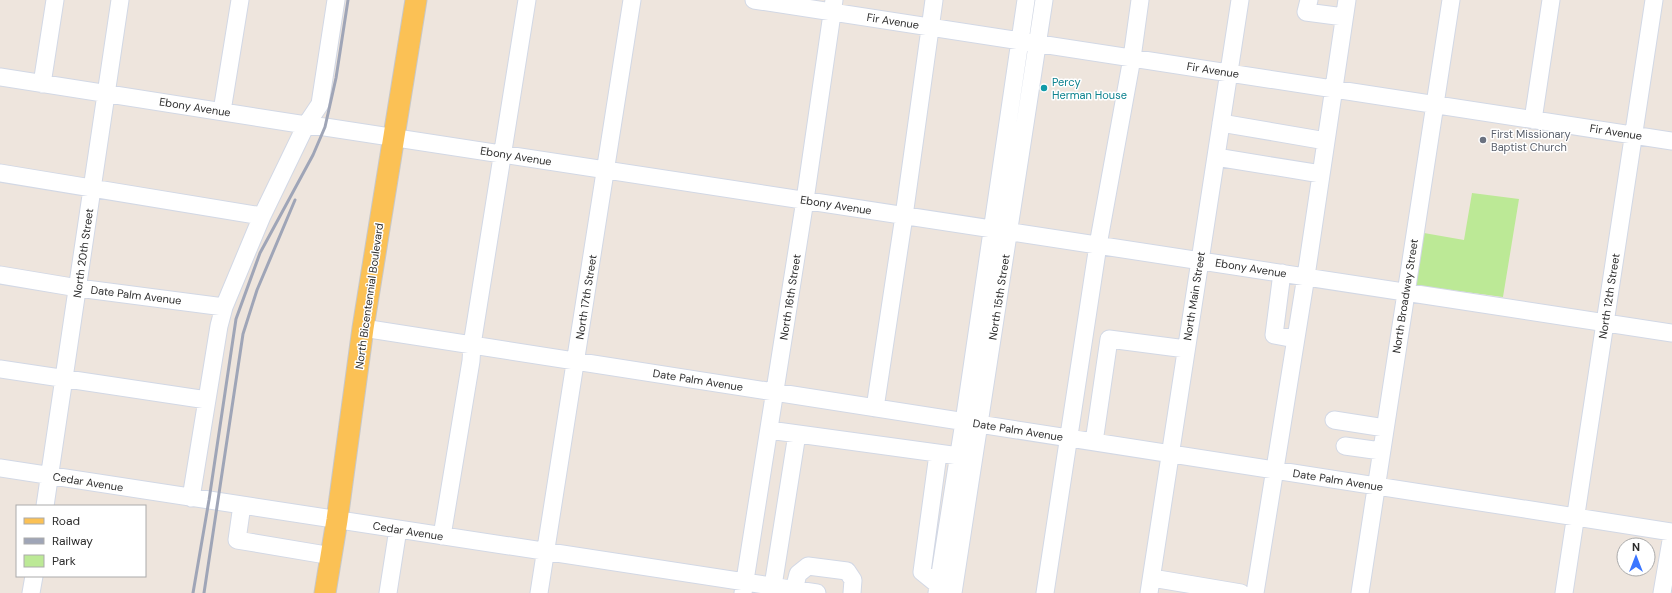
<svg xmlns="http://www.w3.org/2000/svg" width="1672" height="593" font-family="'DM Sans',sans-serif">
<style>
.green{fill:#bce996}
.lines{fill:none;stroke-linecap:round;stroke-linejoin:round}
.minor-casing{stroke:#d2d8e5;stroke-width:19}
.major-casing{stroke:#c8c8c8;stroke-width:23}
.minor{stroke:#fff;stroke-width:17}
.major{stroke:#fbc155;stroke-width:21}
.rail{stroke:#9fa5b7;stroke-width:3}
.culture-dot{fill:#0f9aa8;stroke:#fff;stroke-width:1.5}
.worship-dot{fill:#6b7280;stroke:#fff;stroke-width:1.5}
.labels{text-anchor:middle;stroke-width:3;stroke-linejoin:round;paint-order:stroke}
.street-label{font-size:11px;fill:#2c2c2c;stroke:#fff}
.culture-label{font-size:11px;fill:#0d838f;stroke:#fff;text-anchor:start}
.worship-label{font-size:11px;fill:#5b616d;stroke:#fff;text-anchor:start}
</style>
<rect width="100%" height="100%" fill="#eee5dd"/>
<path class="green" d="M1472,193L1519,199L1503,297L1414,285L1424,233L1464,240Z"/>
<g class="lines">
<g class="minor-casing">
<path id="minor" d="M754,0L1672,141
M1309,0L1306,12L1344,17
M0,77L306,125L325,127L1672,333
M42,84L55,0
M222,111L240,0
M1533,120L1551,0
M1221,123L1326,141
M1216,157L1321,174
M0,173L262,216
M1282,273L1274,335L1295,339
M0,275L78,288L224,307
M363,328L1672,532
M0,369L207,400
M875,408L904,216L934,0
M1334,420L1385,428
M769,430L959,456
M1094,442L1109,339L1186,349
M1345,446L1381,451
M938,454L922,572L938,585
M0,468L817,593
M191,498L219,326L224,307L262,216L306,125L320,104L336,0
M242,505L237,540L332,556
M45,506L120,0
M442,536L471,361L472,345L527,0
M1152,578L1241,593
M773,586L797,434
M794,590L798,574L808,566L847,571L853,580L852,593
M31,593L34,576
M388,593L398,529
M539,593L632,0
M743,593L805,200L834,0
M937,593L964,422L1026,0
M953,593L1044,0
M1045,593L1098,245L1132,58L1140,0
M1149,593L1240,0
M1255,593L1306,276L1347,0
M1360,593L1451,0
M1564,593L1654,0
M1662,593L1672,535"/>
</g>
<g class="major-casing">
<path id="major" d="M325,593L337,520L363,328L416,0"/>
</g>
<use href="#minor" class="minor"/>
<use href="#major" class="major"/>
<path class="rail" d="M193,593L209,500L236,319L260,253L313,155L325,127L336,78L348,0
M204,593L243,334L257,290L295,200"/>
</g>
<circle class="culture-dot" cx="1044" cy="88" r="4"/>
<circle class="worship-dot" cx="1483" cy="140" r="4"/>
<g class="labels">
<g class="street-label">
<text transform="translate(893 21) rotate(9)" y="4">Fir Avenue</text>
<text transform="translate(1213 70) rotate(9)" y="4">Fir Avenue</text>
<text transform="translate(195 107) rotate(9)" y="4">Ebony Avenue</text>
<text transform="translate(1616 132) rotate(9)" y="4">Fir Avenue</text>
<text transform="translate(516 156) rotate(9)" y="4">Ebony Avenue</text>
<text transform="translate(836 205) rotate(9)" y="4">Ebony Avenue</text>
<text transform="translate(83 253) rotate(-82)" y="4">North 20th Street</text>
<text transform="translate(1251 268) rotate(9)" y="4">Ebony Avenue</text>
<text transform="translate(136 295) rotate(7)" y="4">Date Palm Avenue</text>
<text transform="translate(369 296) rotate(-82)" y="4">North Bicentennial Boulevard</text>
<text transform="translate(1194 296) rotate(-81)" y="4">North Main Street</text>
<text transform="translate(1405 296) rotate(-81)" y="4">North Broadway Street</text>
<text transform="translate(1609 296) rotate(-81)" y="4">North 12th Street</text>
<text transform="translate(586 297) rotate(-81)" y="4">North 17th Street</text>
<text transform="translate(790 297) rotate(-81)" y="4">North 16th Street</text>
<text transform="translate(999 297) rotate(-81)" y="4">North 15th Street</text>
<text transform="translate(698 380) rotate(9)" y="4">Date Palm Avenue</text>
<text transform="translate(1018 430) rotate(9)" y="4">Date Palm Avenue</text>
<text transform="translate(1338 480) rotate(9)" y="4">Date Palm Avenue</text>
<text transform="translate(88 482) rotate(9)" y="4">Cedar Avenue</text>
<text transform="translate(408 531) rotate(9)" y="4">Cedar Avenue</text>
</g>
<g class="culture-label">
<text x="1052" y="86">Percy<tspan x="1052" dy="13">Herman House</tspan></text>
</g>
<g class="worship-label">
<text x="1491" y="138">First Missionary<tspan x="1491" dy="13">Baptist Church</tspan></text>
</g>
</g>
<rect x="16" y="505" width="130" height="72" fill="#ffffff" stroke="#ababab"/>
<rect x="24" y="518" width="20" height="6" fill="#fbc155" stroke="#ababab"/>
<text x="52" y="525" font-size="12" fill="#2c2c2c">Road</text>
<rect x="24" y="538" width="20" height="6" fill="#9fa5b7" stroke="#ababab"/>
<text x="52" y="545" font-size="12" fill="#2c2c2c">Railway</text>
<rect x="24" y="555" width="20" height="12" fill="#bce996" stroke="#ababab"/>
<text x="52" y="565" font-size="12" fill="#2c2c2c">Park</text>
<g transform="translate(1636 557)"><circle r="19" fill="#ffffff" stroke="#ababab"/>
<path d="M0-3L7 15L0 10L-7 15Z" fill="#3a75ff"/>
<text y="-6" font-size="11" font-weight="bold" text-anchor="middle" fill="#2c2c2c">N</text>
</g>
</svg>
